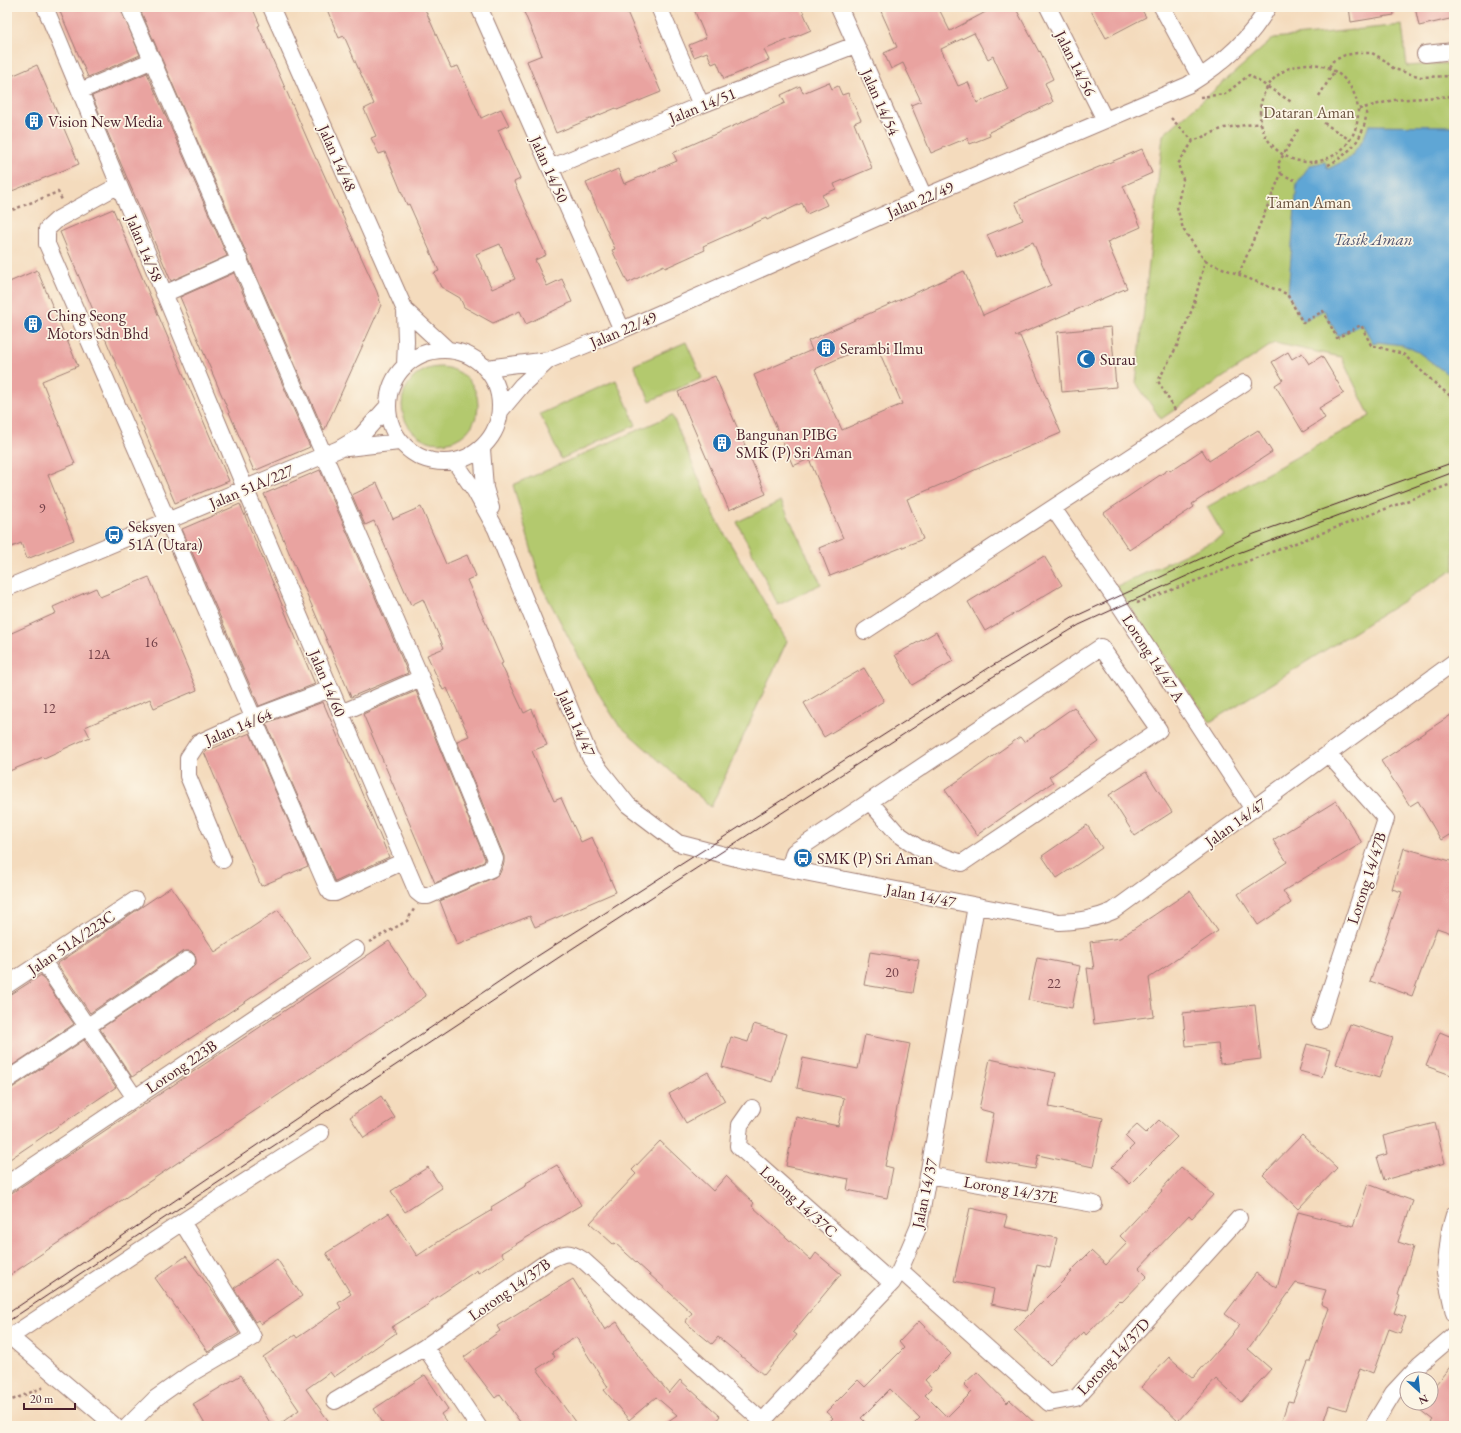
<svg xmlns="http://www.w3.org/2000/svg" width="1461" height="1433" font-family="'EB Garamond',serif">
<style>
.green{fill:#b3c96e;stroke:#7e744c}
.water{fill:#5ea6d5;stroke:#546280}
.building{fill:#e9a3a0;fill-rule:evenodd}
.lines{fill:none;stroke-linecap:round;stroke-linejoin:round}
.minor-casing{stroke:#9f7d74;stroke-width:18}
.path{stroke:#9f7d74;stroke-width:2.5;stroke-dasharray:3 3;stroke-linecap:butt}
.minor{stroke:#fff;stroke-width:16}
.tram{stroke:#4a1f2b;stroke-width:1}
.labels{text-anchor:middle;stroke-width:3.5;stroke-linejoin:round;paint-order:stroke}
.number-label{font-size:14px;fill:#724048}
.street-label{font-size:16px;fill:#4a1f2b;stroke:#fcf5e5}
.park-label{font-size:16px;fill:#6a523f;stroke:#fcf5e5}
.poi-label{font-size:16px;fill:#4a1f2b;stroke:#fcf5e5;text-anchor:start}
.water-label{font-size:17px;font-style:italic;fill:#52556f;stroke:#fcf5e5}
</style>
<rect width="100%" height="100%" fill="#fcf5e5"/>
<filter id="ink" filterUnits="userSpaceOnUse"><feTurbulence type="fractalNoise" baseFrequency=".025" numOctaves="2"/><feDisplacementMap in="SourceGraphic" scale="8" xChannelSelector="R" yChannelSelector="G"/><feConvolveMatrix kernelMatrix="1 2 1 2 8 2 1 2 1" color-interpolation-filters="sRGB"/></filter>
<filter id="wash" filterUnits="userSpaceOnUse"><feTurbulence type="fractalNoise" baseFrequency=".012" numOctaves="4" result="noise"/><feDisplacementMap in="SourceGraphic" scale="16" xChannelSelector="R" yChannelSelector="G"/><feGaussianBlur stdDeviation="0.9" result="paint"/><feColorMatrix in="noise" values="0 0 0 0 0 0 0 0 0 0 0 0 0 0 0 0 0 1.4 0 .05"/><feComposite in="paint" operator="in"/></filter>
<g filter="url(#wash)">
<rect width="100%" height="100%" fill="#f4dbbd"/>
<path class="green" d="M1402,25L1407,66L1454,63V571L1450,572L1210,722L1116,587L1224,536L1207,507L1370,416L1341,357L1274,343L1161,419L1136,383L1163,135L1274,38Z
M686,342L702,378L650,401L634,365Z
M402 405a38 38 0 1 1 76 0a38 38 0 1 1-76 0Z
M616,380L636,425L561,459L540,414Z
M672,415L715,517L787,641L711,807L618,724L597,691L542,587L513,485Z
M781,501L821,584L778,605L737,522Z"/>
<path class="water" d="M1369,125L1454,126V379L1418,352L1403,345L1377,342L1373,343L1362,324L1338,336L1324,310L1303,321L1288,293L1297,183L1310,165L1325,162L1328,169L1350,158L1364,138Z"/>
<g id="blocks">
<path class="building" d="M58,7H120L140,55L88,77Z
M139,7H252L260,25L258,26L316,159H317L377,292L381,305L324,431Z
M326,7H424L451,68L458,66L481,118L501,109L509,125L498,130L520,179L514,182L546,255L535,260L547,286L562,279L572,302L526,324L520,311L493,323L464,307L460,298L441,287L434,273L439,271L409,204L407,205L385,152L379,154L371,138L376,136L364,109L374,104L344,36L339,38ZM500,244L515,279L492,289L476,254Z
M536,7H625L661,92L617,110L616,108L556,133L527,61L542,55L524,12Z
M693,7H801L811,30L764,50L769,60L724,79L717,62L712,64L707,52L694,57L689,45L706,38Z
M879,7H938L950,31L995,7H1015L1039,52L1040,51L1053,79L1045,83L1053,102L989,132L990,136L970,144L967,138L931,153L911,105L921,101L903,63L891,69L884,53L897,47ZM974,33L988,59L993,56L1008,89L977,103L968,82L958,86L941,49Z
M1089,7H1140L1146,17L1106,38Z
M1349,7H1393L1394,15L1351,22Z
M1415,7H1454V18L1419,26Z
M37,65L79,164L7,193V78Z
M147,73L227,256L171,281L92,96Z
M829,82L832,89L838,86L842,95L848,93L861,120L854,123L872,168L834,184L836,189L822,195L827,205L807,214L802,203L767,220L766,218L703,246L705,250L665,268L664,265L628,283L612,250L615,249L586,183L618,169L624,184L677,161L673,153L785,103L781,95L800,86L803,93Z
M1142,149L1152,173L1123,186L1141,227L1107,242L1127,288L1015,336H1020L1061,433L907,499L923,539L830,576L819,548L843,538L809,459L793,466L754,375L812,350L808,341L964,271L983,315L1051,285L1033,242L997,257L987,235L1023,220L1015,202ZM875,342L902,404L842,430L815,369Z
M113,209L229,481L175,503L60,232Z
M37,270L78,366L42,381L75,464L48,475L74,540L27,559L21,543L7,549V283Z
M234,273L310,447L254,471L180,297Z
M1111,327L1116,387L1062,392L1057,332Z
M1288,352L1292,359L1302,353L1309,364L1322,356L1344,393L1319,408L1325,418L1303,432L1275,385L1283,380L1272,362Z
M715,376L766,494L729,510L678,392Z
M1258,430L1272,452L1192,504L1194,507L1129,550L1104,513L1169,469L1170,471L1202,450L1209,461Z
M320,470L408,673L351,697L264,494Z
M377,483L393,519L421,507L446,564L467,555L476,576L467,580L503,663L501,664L524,713L532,709L547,745L532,751L554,801L561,798L581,842L592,837L616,892L535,927L530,916L457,945L440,901L495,877L500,873L504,863V856L457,741L469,736L447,688L443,690L427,655L444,648L423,599L411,605L374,521L365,525L352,495Z
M240,504L315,684L259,706L182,529Z
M1044,556L1062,585L985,631L968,602Z
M149,577L197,690L154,708L150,699L85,727L90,737L44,758L43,757L7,772V635L56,613L53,607L96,588L100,597Z
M936,632L953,661L912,685L895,655Z
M864,668L884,701L824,737L804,703Z
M416,691L485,859L484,862L435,883L363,714Z
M323,702L389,857L335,882L266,723Z
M1074,707L1099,742L1049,777L1053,782L977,835L945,790L1020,737L1024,742Z
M1454,713V832L1441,840L1418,801L1410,806L1381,761Z
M250,733L308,866L261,886L204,752Z
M1146,772L1172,812L1135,836L1109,795Z
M1336,801L1362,843L1283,891L1291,903L1258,925L1238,894L1287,862L1273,840Z
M1087,825L1102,848L1057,878L1042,856Z
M1404,848L1454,862V934L1437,928L1412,996L1370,981L1402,892L1392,889Z
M171,887L215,952L278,910L311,958L132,1077L100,1029L192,968L196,964V960L195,955L191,951H186L182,952L90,1013L57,964Z
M1190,891L1218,931L1149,978L1154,1016L1094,1024L1087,968L1094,969L1090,942L1120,938Z
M389,941L426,996L7,1277V1196Z
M870,952L919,960L913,993L864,985Z
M1037,958L1080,966L1072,1008L1028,1000Z
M41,975L74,1024L7,1069V997Z
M1255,1005L1261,1059L1220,1064L1218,1043L1186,1046L1183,1013Z
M754,1024L787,1034L772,1082L722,1067L731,1037L748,1042Z
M1350,1024L1393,1038L1379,1078L1336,1064Z
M1440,1032L1454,1038V1076L1426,1066Z
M865,1035L910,1044L885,1166L893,1168L887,1198L847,1190L849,1179L786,1166L796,1117L838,1126L844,1098L797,1088L803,1058L858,1069Z
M84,1040L116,1087L7,1161V1089L12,1088Z
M1307,1044L1330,1050L1322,1077L1299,1071Z
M990,1059L1056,1073L1049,1107L1103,1118L1093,1167L1038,1155L1035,1169L985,1160L994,1113L979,1109Z
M708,1072L725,1101L686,1123L669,1094Z
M381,1096L395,1118L364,1138L350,1117Z
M1159,1120L1177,1137L1130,1184L1112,1167L1134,1145L1125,1136L1137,1125L1146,1133Z
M1435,1123L1445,1163L1384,1180L1377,1157L1387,1154L1383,1136Z
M1302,1135L1337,1168L1298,1209L1263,1175Z
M660,1141L713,1191L726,1176L754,1203L752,1206L811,1260L816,1253L841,1274L793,1332L797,1335L764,1375L718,1337L712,1344L685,1322L692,1313L615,1243L613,1244L590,1223L636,1174L632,1170Z
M557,1165L581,1205L501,1253L504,1257L478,1273L477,1270L428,1303L429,1304L392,1327L396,1333L362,1357V1358L334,1377L330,1372L306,1389L332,1426H277L299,1410L263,1357L295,1335L297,1338L341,1308L338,1303L351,1294L326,1253L389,1213L417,1256L441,1240L492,1210L491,1207L527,1185L526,1183Z
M428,1167L442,1188L405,1212L391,1191Z
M1181,1167L1213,1195L1192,1218L1189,1215L1139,1268L1147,1276L1122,1302L1120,1300L1086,1335L1084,1332L1050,1365L1014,1330L1072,1272H1070L1091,1251L1106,1265L1127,1243L1120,1236L1162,1191L1161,1190Z
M1368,1184L1413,1201L1398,1242L1413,1247L1398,1295L1400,1296L1394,1313L1406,1317L1400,1333L1389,1329L1373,1373L1360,1368L1346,1410L1329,1405L1322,1426H1280L1288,1401L1293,1402L1308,1362H1310L1329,1308L1321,1304L1326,1290L1296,1283L1248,1349L1271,1369L1241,1402L1216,1379L1178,1421L1141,1387L1169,1357L1193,1378L1240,1325L1225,1314L1256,1273L1277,1288L1298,1212L1353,1226Z
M970,1208L1007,1216L1004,1227L1057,1238L1050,1268L1037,1265L1026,1311L991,1304L994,1289L954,1281Z
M186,1256L218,1299L239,1333L208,1352L155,1278Z
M277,1259L302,1296L261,1324L258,1320L255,1322L234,1288Z
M573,1279L605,1330L617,1322L639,1357L669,1393L680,1380L720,1416L712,1426H661L677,1415L656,1397L629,1420L604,1390L608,1387L576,1337L552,1352L555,1357L537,1369L578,1426H523L500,1394L495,1398L464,1357L500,1331L497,1326Z
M919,1321L951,1354L925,1380L932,1388L925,1395L947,1417L972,1392L964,1384L977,1372L1007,1403L1010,1400L1038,1426H912L920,1418L890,1389L861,1418L869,1426H825L833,1418L826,1412L858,1380L865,1387L904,1348L899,1342Z
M1454,1362V1426H1428L1433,1420L1411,1403H1431V1390Z
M241,1375L272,1426H206L193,1404Z
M425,1375L448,1409L441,1414L449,1426H385L374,1409Z"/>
</g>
</g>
<g filter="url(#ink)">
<use href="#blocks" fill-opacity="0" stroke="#9f7d74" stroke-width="1"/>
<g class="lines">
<g class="minor-casing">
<path id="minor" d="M45,7L245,488L417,892L422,896H428L491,869L495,859L421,678L129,7
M271,7L405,310L406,341L405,365
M479,7L622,330
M659,7L701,105
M839,7L924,197
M1048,7L1105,120
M1162,7L1200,77
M1425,54L1454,51
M80,91L153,60
M550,168L701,105L855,45
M119,185L58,219L47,229V244L328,889L331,893H335L404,861
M164,294L240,260
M405,310L447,349
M388 406a56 56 0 1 1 112 0a56 56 0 1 1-112 0Z
M487,368L549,360L622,330L924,197L1188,85C1219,66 1250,40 1268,7
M501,410L522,385L549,360
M347,448L399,442
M482,449L485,488L491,508
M455,462L475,491L496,529L590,757L628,805L678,843L744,860L1059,922C1079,921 1095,919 1113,911L1454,662
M1053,508L1122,609L1253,809
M7,588L339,449L361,436L387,407
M865,631L1244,383
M341,713L421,678
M223,860L188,776V758L198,743L253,718L330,689
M789,869L794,852L1101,647L1159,730L962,863L919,848L897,833L870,802
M43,961L135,1098
M7,985L135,900
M1320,1021L1386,819L1328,754
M7,1080L187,960
M752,1108L740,1125L738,1146L892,1283
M929,1175L1094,1204
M7,1184L356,949
M1454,1215L1450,1229L1445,1272L1454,1313
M900,1270L1049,1403L1076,1398L1239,1218
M7,1334L115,1426
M10,1337L182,1222L321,1133
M425,1347L478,1426
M335,1401L425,1347L551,1259C566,1252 569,1251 583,1260L762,1421
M128,1426L156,1398L190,1374L253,1337L182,1222
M758,1426L868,1308L892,1283L900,1270L919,1226L976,906
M1373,1426L1393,1393L1420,1364L1454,1335"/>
</g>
<path class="path" d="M1260 113a49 49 0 1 1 98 0a49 49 0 1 1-98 0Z
M1329,67L1333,61L1345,55L1357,53H1372L1384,60L1394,69L1421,77L1454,76
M1319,96L1335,70
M1200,97L1225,94L1249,75L1293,103
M1359,109L1394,100L1454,96
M1171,118L1193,141
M1324,123L1350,140
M1328,165C1351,154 1368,133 1366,107
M1281,174L1297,181
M7,212L58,192L62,200
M1205,261L1287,294L1303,323L1323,311L1337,338L1361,325L1371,345L1403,354L1438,386L1454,399
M1239,274L1281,174L1278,164L1299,128
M1175,410L1158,381L1177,346L1193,307L1205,261L1183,229L1177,207L1183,179L1178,164L1193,141L1224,128L1261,123
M1137,603L1454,483
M369,942L407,921L414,909
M7,1402L44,1387"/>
<use href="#minor" class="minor"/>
<path class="tram" d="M7,1314L522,966L987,669L1074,617L1254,534L1454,462
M7,1322L570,950L989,679L1079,625L1233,555L1454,472"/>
</g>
</g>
<defs>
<g id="building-disc" transform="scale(1)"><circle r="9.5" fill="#1f6fb2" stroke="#fcf5e5"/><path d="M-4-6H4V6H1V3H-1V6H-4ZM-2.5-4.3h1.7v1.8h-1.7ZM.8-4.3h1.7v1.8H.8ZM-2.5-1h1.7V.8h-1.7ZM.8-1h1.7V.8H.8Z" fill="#fff"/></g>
<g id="mosque-disc" transform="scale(1)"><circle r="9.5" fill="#1f6fb2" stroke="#fcf5e5"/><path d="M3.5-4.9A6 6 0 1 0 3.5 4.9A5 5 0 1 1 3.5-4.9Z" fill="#fff"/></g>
<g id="bus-disc" transform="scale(1)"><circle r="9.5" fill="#1f6fb2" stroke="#fcf5e5"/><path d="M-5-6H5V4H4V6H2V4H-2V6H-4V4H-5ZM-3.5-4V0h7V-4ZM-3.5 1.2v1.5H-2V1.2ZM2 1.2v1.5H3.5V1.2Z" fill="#fff"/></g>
</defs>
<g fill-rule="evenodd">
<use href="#building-disc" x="34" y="121"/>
<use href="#building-disc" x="33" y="324"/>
<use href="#building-disc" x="826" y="348"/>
<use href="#mosque-disc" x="1086" y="359"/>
<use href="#building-disc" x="722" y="443"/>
<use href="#bus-disc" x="114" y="535"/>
<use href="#bus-disc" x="803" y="858"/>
</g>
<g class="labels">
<g class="number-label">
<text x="42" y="513">9</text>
<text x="151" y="647">16</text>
<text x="99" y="659">12A</text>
<text x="49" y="713">12</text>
<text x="892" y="977">20</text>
<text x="1054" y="988">22</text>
</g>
<g class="street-label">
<text transform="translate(1076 63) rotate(63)" y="6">Jalan 14/56</text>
<text transform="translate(881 102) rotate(66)" y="6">Jalan 14/54</text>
<text transform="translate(702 105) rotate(-22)" y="6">Jalan 14/51</text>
<text transform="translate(338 158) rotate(66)" y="6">Jalan 14/48</text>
<text transform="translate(550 169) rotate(66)" y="6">Jalan 14/50</text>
<text transform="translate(920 199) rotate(-23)" y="6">Jalan 22/49</text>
<text transform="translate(145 248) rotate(67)" y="6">Jalan 14/58</text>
<text transform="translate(623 329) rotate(-23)" y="6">Jalan 22/49</text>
<text transform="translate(251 486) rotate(-23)" y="6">Jalan 51A/227</text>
<text transform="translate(1154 658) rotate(57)" y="6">Lorong 14/47 A</text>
<text transform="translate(328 683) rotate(67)" y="6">Jalan 14/60</text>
<text transform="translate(577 723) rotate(66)" y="6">Jalan 14/47</text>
<text transform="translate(238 726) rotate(-23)" y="6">Jalan 14/64</text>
<text transform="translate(1235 822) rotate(-36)" y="6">Jalan 14/47</text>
<text transform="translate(1366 878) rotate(-72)" y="6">Lorong 14/47B</text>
<text transform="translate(921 895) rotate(11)" y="6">Jalan 14/47</text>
<text transform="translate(71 942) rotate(-34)" y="6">Jalan 51A/223C</text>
<text transform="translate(181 1066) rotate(-34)" y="6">Lorong 223B</text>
<text transform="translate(1011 1189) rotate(10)" y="6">Lorong 14/37E</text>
<text transform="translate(924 1193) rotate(-78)" y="6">Jalan 14/37</text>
<text transform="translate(799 1201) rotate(42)" y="6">Lorong 14/37C</text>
<text transform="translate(509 1289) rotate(-35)" y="6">Lorong 14/37B</text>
<text transform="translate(1113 1356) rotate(-47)" y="6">Lorong 14/37D</text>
</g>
<g class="park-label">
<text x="1309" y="118">Dataran Aman</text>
<text x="1309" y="208">Taman Aman</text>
</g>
<g class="poi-label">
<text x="48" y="127">Vision New Media</text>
<text x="47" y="321">Ching Seong<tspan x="47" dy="18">Motors Sdn Bhd</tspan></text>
<text x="840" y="354">Serambi Ilmu</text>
<text x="1100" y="365">Surau</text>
<text x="736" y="440">Bangunan PIBG<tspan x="736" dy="18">SMK (P) Sri Aman</tspan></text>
<text x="128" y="532">Seksyen<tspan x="128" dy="18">51A (Utara)</tspan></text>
<text x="817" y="864">SMK (P) Sri Aman</text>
</g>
<g class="water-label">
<text x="1373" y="245">Tasik Aman</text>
</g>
</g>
<rect width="1461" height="1433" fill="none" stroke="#fcf5e5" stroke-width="24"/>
<g transform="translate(1419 1391) rotate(153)"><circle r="19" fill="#fcf5e5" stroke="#b59f9b"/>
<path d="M0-3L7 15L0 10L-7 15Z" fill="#1f6fb2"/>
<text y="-6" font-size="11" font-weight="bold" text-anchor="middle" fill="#4a1f2b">N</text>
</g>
<path d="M24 1403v6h51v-6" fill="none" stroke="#4a1f2b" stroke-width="2"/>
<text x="30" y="1403" font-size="12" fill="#4a1f2b" stroke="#fcf5e5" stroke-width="3" paint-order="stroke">20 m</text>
</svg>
